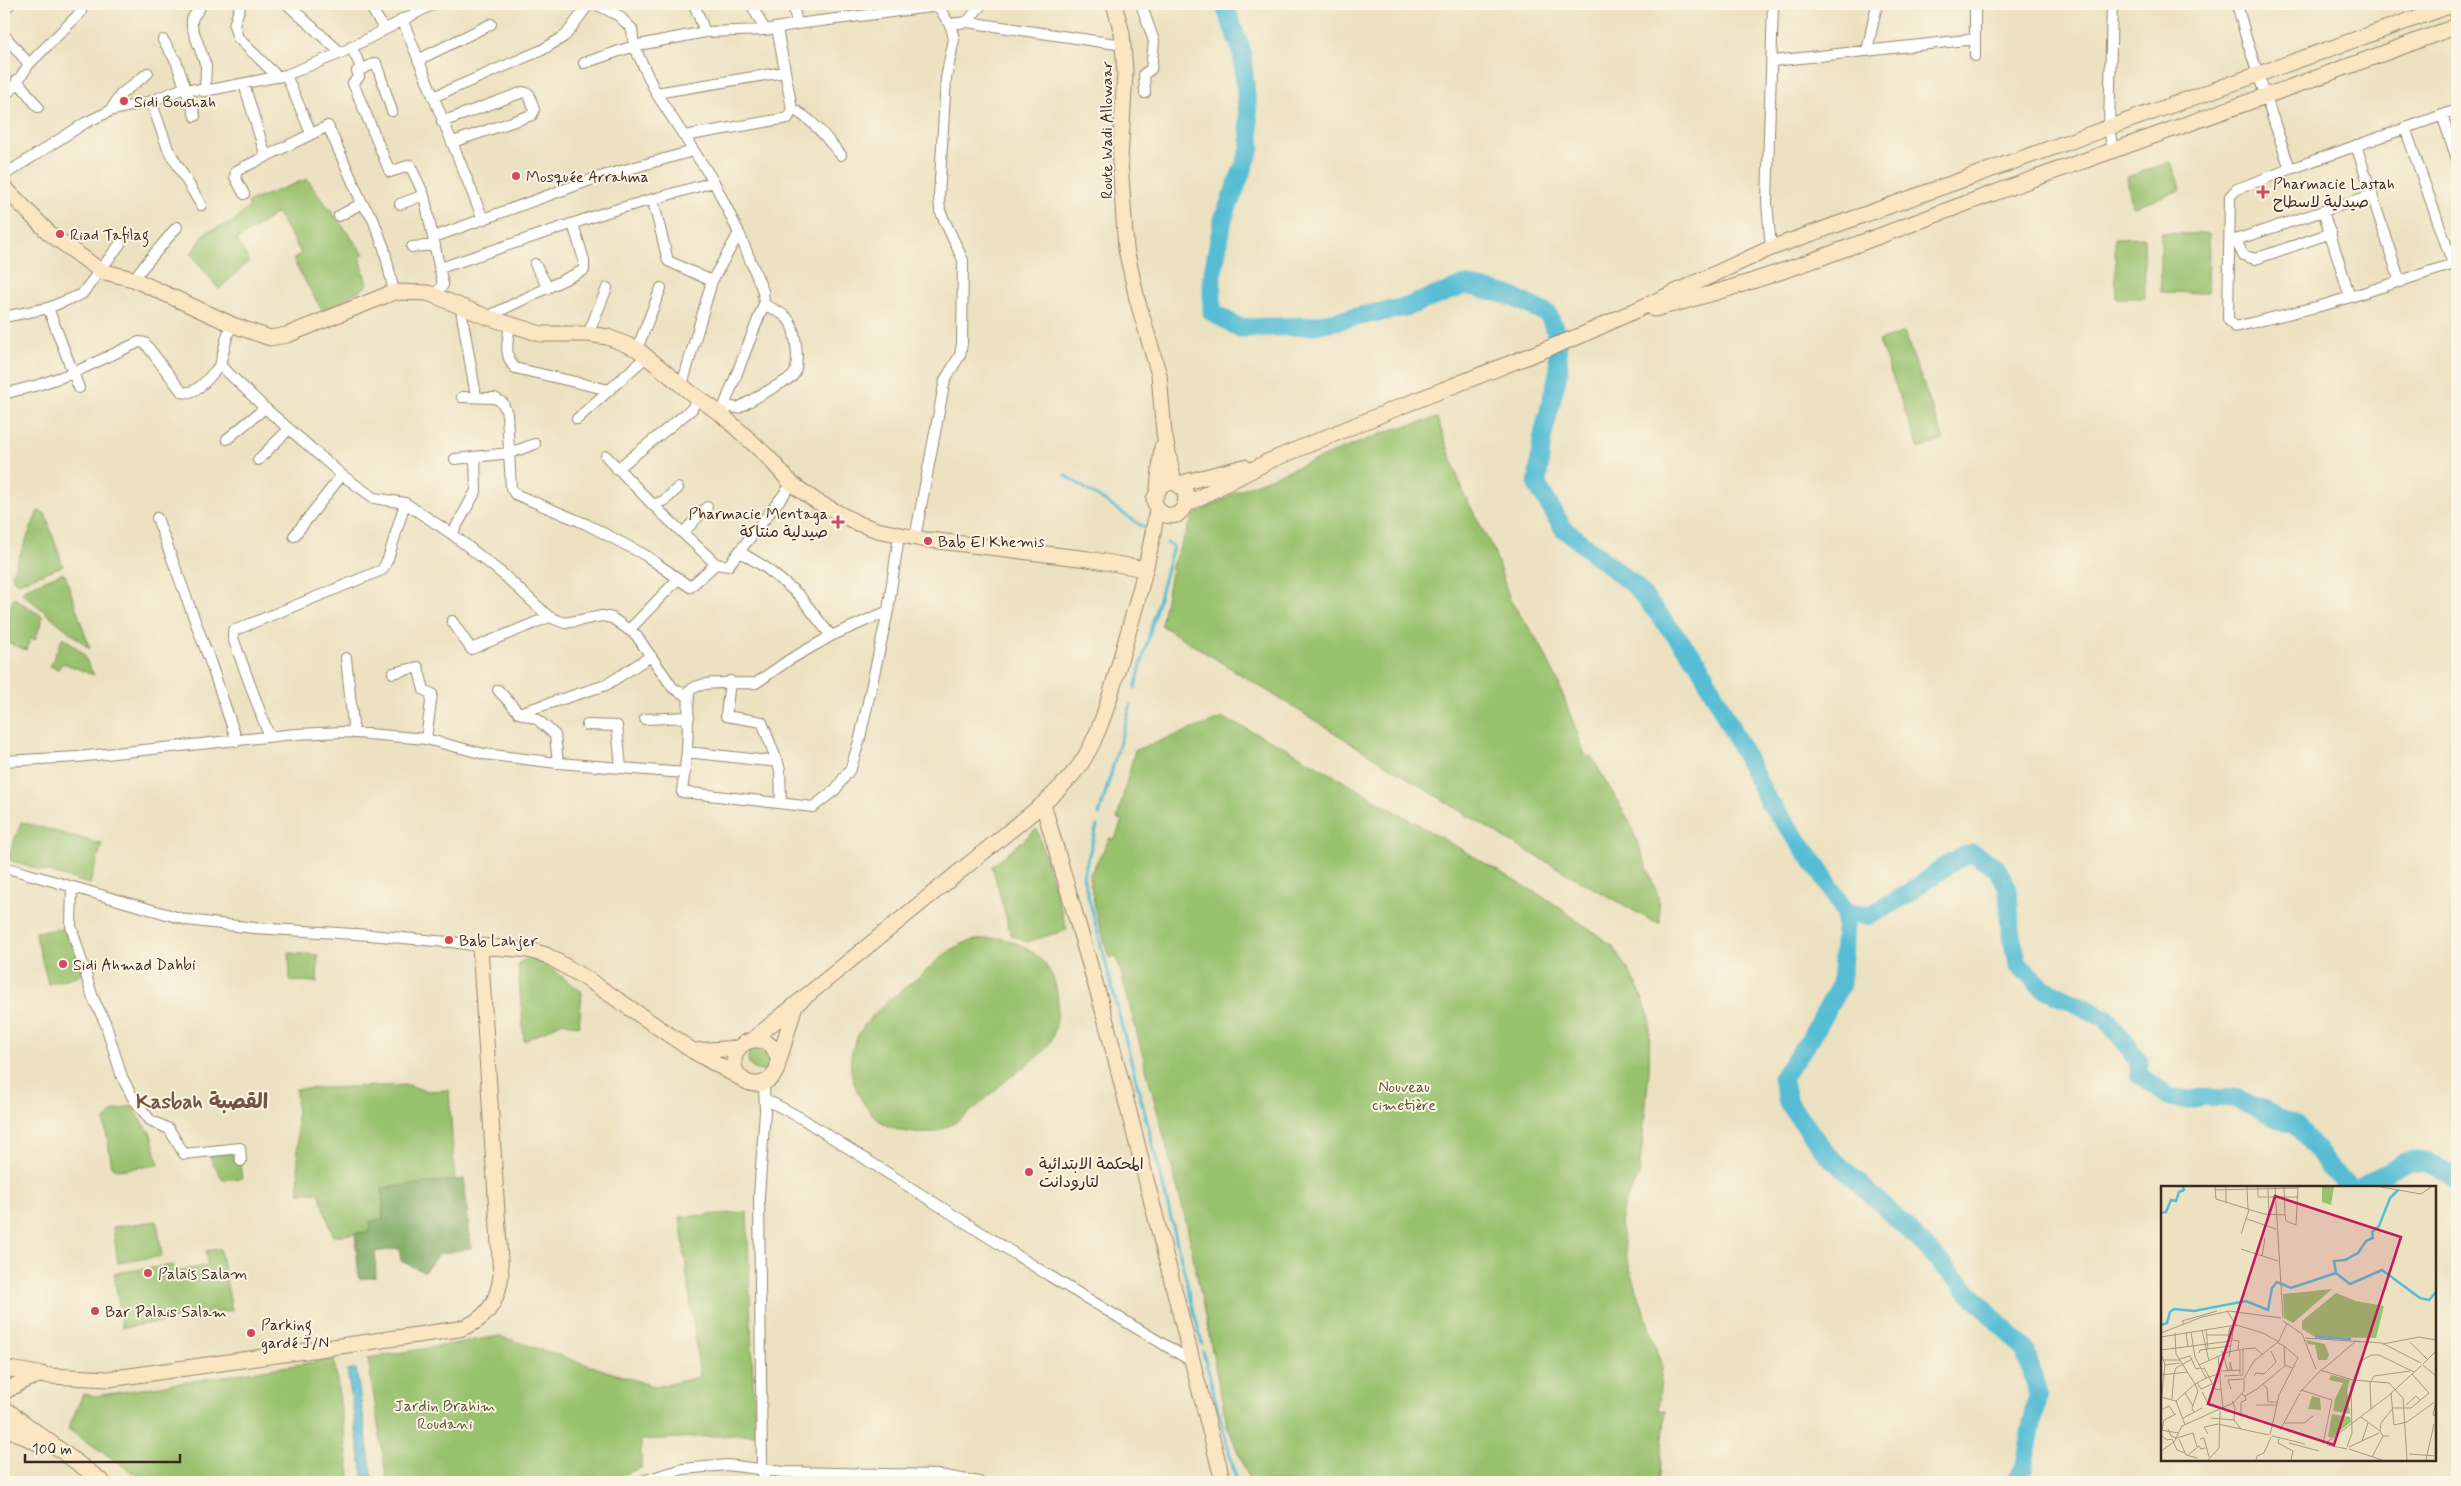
<svg xmlns="http://www.w3.org/2000/svg" width="2461" height="1486" font-family="Mynerve,'Playpen Sans Arabic',sans-serif">
<style>
.green{fill:#98c16d;stroke:#6a7646}
.forest{fill:#7aa760;stroke:#5a683f}
.water{fill:#56bdd4;stroke:#487479}
.lines{fill:none;stroke-linecap:round;stroke-linejoin:round}
.stream{stroke:#56bdd4;stroke-width:3}
.river{stroke:#56bdd4;stroke-width:19}
.street-casing{stroke:#94866f;stroke-width:12}
.secondary-casing{stroke:#94866f;stroke-width:17}
.street{stroke:#fff;stroke-width:10}
.secondary{stroke:#fbe6c4;stroke-width:15}
.poi-dot{fill:#d1495b;stroke:#fcf5e5;stroke-width:2}
.labels{text-anchor:middle;stroke-width:4;stroke-linejoin:round;paint-order:stroke}
.poi-label{font-size:16px;fill:#3b2a1e;stroke:#fcf5e5;text-anchor:start}
.street-label{font-size:16px;fill:#3b2a1e;stroke:#fcf5e5}
.park-label{font-size:16px;fill:#575736;stroke:#fcf5e5}
.district-label{font-size:21px;font-weight:bold;fill:#745640;stroke:#fcf5e5}
.inset-river{fill:none;stroke:#56bdd4;stroke-width:2.5}
.inset-road{fill:none;stroke:#a5987f;stroke-width:1}
.view{fill:#c2185b;fill-opacity:0.15;stroke:#c2185b;stroke-width:2.5}
.inset-edge{fill:none;stroke:#3b2a1e;stroke-width:2.5}
</style>
<rect width="100%" height="100%" fill="#fcf5e5"/>
<filter id="ink" filterUnits="userSpaceOnUse"><feTurbulence type="fractalNoise" baseFrequency=".02" numOctaves="2"/><feDisplacementMap in="SourceGraphic" scale="10" xChannelSelector="R" yChannelSelector="G"/><feConvolveMatrix kernelMatrix="1 2 1 2 8 2 1 2 1" color-interpolation-filters="sRGB"/></filter>
<filter id="wash" filterUnits="userSpaceOnUse"><feTurbulence type="fractalNoise" baseFrequency=".0096" numOctaves="4" result="noise"/><feDisplacementMap in="SourceGraphic" scale="20" xChannelSelector="R" yChannelSelector="G"/><feGaussianBlur stdDeviation="1.12" result="paint"/><feColorMatrix in="noise" values="0 0 0 0 0 0 0 0 0 0 0 0 0 0 0 0 0 1.4 0 .05"/><feComposite in="paint" operator="in"/></filter>
<g filter="url(#wash)">
<rect width="100%" height="100%" fill="#ece1c0"/>
<path class="green" d="M2171,162L2181,190L2132,207L2127,177Z
M307,179L363,253L364,254L360,256L367,286L323,312L293,260L301,253L277,213L237,240L249,261L219,289L191,254L206,232L233,222L249,207L248,202Z
M2161,233L2209,234L2208,293L2161,292Z
M2144,237L2145,298H2116L2115,238Z
M1904,332L1944,440L1919,449L1879,341Z
M1437,418L1464,494L1494,551L1510,600L1540,644L1558,682L1586,757L1591,756L1629,821L1658,896L1660,923L1654,922L1509,841L1161,625L1173,563L1194,515L1242,489L1391,430Z
M38,511L45,513L63,566L18,583L13,579L12,574Z
M62,573L65,575L90,649L22,593L26,588Z
M14,598L43,617L35,640L31,638L26,650L4,641V622Z
M63,637L82,652L94,675L63,663L58,669L50,666Z
M1223,718L1283,746L1550,901L1613,946L1637,984L1650,1019L1649,1071L1639,1176L1623,1206L1620,1224L1628,1262L1662,1367L1658,1410L1666,1411L1658,1482H1250L1227,1425L1186,1221L1117,957L1109,958L1096,913L1089,876L1110,838L1115,839L1122,820L1117,819L1135,750Z
M21,822L102,844L90,884L11,861L9,856Z
M1037,829L1067,930L1026,942L1011,935L992,866Z
M69,928L84,974L48,984L35,932Z
M999,938C1039,946 1063,975 1057,1016C1056,1027 1053,1040 1046,1048C1036,1060 1020,1069 1008,1079C990,1094 972,1113 952,1124C946,1127 937,1132 931,1133C918,1134 898,1132 886,1125C872,1117 862,1103 856,1088C834,1035 885,1004 920,976C932,966 947,950 962,944C974,939 986,939 999,938Z
M289,953L318,955L317,982L290,981Z
M530,958L539,960L582,992L579,1026L563,1022L524,1041L518,967L520,962Z
M748 1058a13 13 0 1 1 26 0a13 13 0 1 1-26 0Z
M409,1085L425,1091L449,1090L455,1181L382,1188L383,1219L368,1232L333,1236L319,1192L299,1193L296,1089Z
M131,1106L151,1134L159,1165L118,1170L112,1166L104,1121L114,1111Z
M238,1152L242,1178L223,1180L209,1156Z
M747,1212L755,1434L641,1440V1468L601,1482H387L368,1358L499,1336L656,1387L700,1377L680,1217Z
M157,1221L162,1256L118,1263L113,1227Z
M220,1249L232,1310L122,1328L114,1273L174,1265L175,1271L207,1266L206,1251Z
M334,1359L351,1482H147L68,1429L83,1394L95,1396Z"/>
<path class="forest" d="M464,1179L471,1248L439,1254L424,1272L401,1261L399,1248L375,1252L376,1277L359,1279L355,1233L368,1232L371,1221L383,1219L382,1188Z"/>
<path class="water" d="M356,1369L373,1482H364L347,1370Z"/>
<g class="lines">
<path class="stream" d="M1065,475L1148,530
M1135,688L1173,546L1167,543
M1099,815L1131,704
M1097,826L1083,876L1154,1149L1202,1344
M1203,1351L1237,1482"/>
<path class="river" d="M1224,4L1242,52L1251,148L1223,219L1212,277V312L1240,328L1310,326L1406,307L1465,285L1508,295L1548,314L1556,331L1559,370L1542,439L1537,485L1563,528L1635,586L1699,664L1768,801L1817,866L1846,913L1841,984L1810,1039L1782,1078L1788,1102L1825,1152L1907,1228L2026,1351L2038,1394L2023,1469L2016,1482
M1846,913L1869,916L1907,894L1953,861L1972,853L1996,867L2008,888L2010,930L2018,964L2043,988L2106,1018L2139,1061V1075L2169,1097L2189,1100L2206,1097L2236,1098L2295,1125L2307,1137L2331,1169L2350,1187
M2359,1187C2401,1166 2415,1144 2457,1181"/>
</g>
</g>
<g filter="url(#ink)">
<g class="lines">
<g class="street-casing">
<path id="street" d="M202,4L192,19V27L206,66L205,91
M241,4L234,25L238,38L278,77
M287,4L341,53
M369,4L384,29
M596,4L619,16L632,29L634,46L656,93L714,182L739,233L763,291L764,304L721,414
M694,4L705,32
M751,4L765,30
M793,4L797,24
M1141,4L1154,41L1151,69L1144,74L1145,93
M1975,4V56
M2112,4L2109,128L2113,151
M2237,4L2247,41L2290,169L2237,189L2230,196L2228,319L2235,327L2328,304L2457,263
M2452,4L2457,20
M4,10L10,4
M402,19L483,219
M967,22L1123,45
M950,24L967,22L982,4
M4,35L29,64
M163,40L176,61L195,116
M351,47L362,69L376,63L392,111
M1867,51L1877,4
M418,60L491,24
M1773,61L1975,39
M584,63L634,46L705,32L765,30L797,24L938,6
M362,69L357,71L359,77L353,83L390,172L410,165L424,195L443,285L438,291L429,293
M286,75L311,133
M17,80L38,107
M244,84L266,157
M656,93L784,72
M4,96L13,88L29,64L81,12
M433,97L542,50L565,36L589,4
M151,101L168,149L201,205
M792,109C812,118 826,138 841,155
M110,111L121,94L148,73
M2442,115L2457,159
M442,122L523,92L529,94L534,110L532,115L453,142
M2405,128L2453,264
M684,136L788,118L792,109L777,28
M2356,145L2400,282
M2290,169L2457,110
M4,175L85,123L110,111L151,101L184,88L205,91L286,75L341,53L433,4
M244,194L235,177L236,171L328,126L362,203L373,219L384,248L394,292
M653,200L668,261L712,281
M400,204L424,195
M2323,211L2350,297
M339,216L362,203
M434,237L596,178L693,151
M2236,240L2243,255L2255,259L2331,233
M2229,242L2372,195
M412,247L435,245
M1771,248L1767,203L1773,4
M535,264L548,288
M440,268L607,212L714,182
M133,279L177,227
M460,304L476,396
M48,308L79,388
M4,317L48,308L82,294L120,244
M487,317L584,270V260L573,224
M510,324C508,340 503,356 515,368L609,390
M233,325L228,333L220,365L265,408L342,475L374,498L405,503L452,534L504,575L549,617L565,623L602,616L612,618L636,635L673,688L689,697
M588,334L607,288
M637,349L661,288
M682,385L712,281L739,233
M7,393L38,385L73,373L139,342L145,343L182,392C197,396 211,375 220,365
M462,397L495,398L503,403L507,414L511,488L515,494L586,524L645,555L690,587L716,564
M724,406L738,408L792,377C801,367 796,329 788,319C782,312 772,309 764,304
M577,419L647,356
M227,439L265,408
M606,456L653,505L716,564L728,566L792,484
M455,459L510,453L535,444
M258,460L289,429
M617,469L692,409L697,398
M653,505L665,500L678,488
M157,518L211,664L237,741
M684,532L707,507
M452,534L476,491L475,457
M294,536L342,475
M915,538L945,380L960,355L962,344L963,260L940,211L939,197L946,78L954,39L951,27L937,4
M740,552L765,567L799,595L831,636
M888,611L860,738L851,768L835,790L813,807L682,792L687,752L689,691C703,678 738,685 756,683L789,660L831,636L888,611L899,535
M452,621L471,649L549,617
M630,629L677,580
M346,658L354,733
M393,673L418,667L424,690L432,694L426,739
M730,681L726,716L762,722L780,769L781,803
M498,690L519,713L537,719L555,735L558,763
M519,713L606,685L651,656
M645,719L689,717
M587,725L617,726L621,768
M269,736L233,638V631L382,570L388,559L405,503
M687,752L778,762
M4,761L77,757L295,734L345,732L426,739L484,754L558,763L685,773
M4,867L187,920L254,928L370,935L447,942
M72,888L71,926L93,998L105,1022L122,1077L133,1098L150,1120L169,1129L184,1154L240,1148L241,1161
M451,942L480,946
M764,1083L765,1111L759,1196L762,1469L765,1482
M765,1099L801,1118L1048,1275L1193,1362
M639,1482L683,1469L727,1465L783,1472L939,1475L979,1482"/>
</g>
<g class="secondary-casing">
<path id="secondary" d="M1114,4L1122,33L1125,72L1120,161L1126,249L1137,299L1159,375L1164,433L1174,483
M4,187L49,233L101,271L133,279L233,325L270,338L287,335L394,292L428,293L487,317L541,334H588L608,337L637,349L691,393L721,414L768,457L792,484L816,501L857,523L877,530L926,540
M1654,309C1767,282 1877,236 1986,196C2143,139 2301,85 2457,26
M1178,484L1186,493L1185,507L1177,515C1164,518 1156,511 1154,499L1161,485L1170,482L1178,484L1244,467
M1158,488L1162,447
M1187,504L1269,461L1397,408L1582,335L1771,248L2455,4
M930,540L1088,559L1145,569
M1043,804L1103,1010L1223,1482
M752,1040L1043,804C1056,792 1069,780 1080,765C1102,732 1111,692 1122,654C1136,606 1150,558 1157,509
M734 1062a22 22 0 1 1 44 0a22 22 0 1 1-44 0Z
M693,1051L739,1048
M778,1064L795,1005
M4,1368L50,1376L109,1379L459,1329C486,1321 498,1302 501,1275L480,946L528,950L546,955L587,979L693,1051L744,1080
M4,1392L25,1380L42,1374
M4,1408L103,1482
M4,1427L42,1445"/>
</g>
<use href="#street" class="street"/>
<use href="#secondary" class="secondary"/>
</g>
</g>
<g class="poi-dot">
<circle cx="124" cy="101" r="5"/>
<circle cx="516" cy="176" r="5"/>
<path d="M2260.5 184.5h5v5h5v5h-5v5h-5v-5h-5v-5h5z"/>
<circle cx="60" cy="234" r="5"/>
<path d="M835.5 514.5h5v5h5v5h-5v5h-5v-5h-5v-5h5z"/>
<circle cx="928" cy="541" r="5"/>
<circle cx="449" cy="940" r="5"/>
<circle cx="63" cy="964" r="5"/>
<circle cx="1029" cy="1172" r="5"/>
<circle cx="148" cy="1273" r="5"/>
<circle cx="95" cy="1311" r="5"/>
<circle cx="251" cy="1333" r="5"/>
</g>
<g class="labels">
<g class="poi-label">
<text x="134" y="107">Sidi Boushah</text>
<text x="526" y="182">Mosquée Arrahma</text>
<text x="2273" y="189">Pharmacie Lastah<tspan x="2273" dy="18">صيدلية لاسطاح</tspan></text>
<text x="70" y="240">Riad Tafilag</text>
<text x="828" y="519" text-anchor="end">Pharmacie Mentaga<tspan x="828" dy="18">صيدلية منتاكة</tspan></text>
<text x="938" y="547">Bab El Khemis</text>
<text x="459" y="946">Bab Lahjer</text>
<text x="73" y="970">Sidi Ahmad Dahbi</text>
<text x="1039" y="1169">المحكمة الابتدائية<tspan x="1039" dy="18">لتارودانت</tspan></text>
<text x="158" y="1279">Palais Salam</text>
<text x="105" y="1317">Bar Palais Salam</text>
<text x="261" y="1330">Parking<tspan x="261" dy="18">gardé J/N</tspan></text>
</g>
<g class="street-label">
<text transform="translate(1106 130) rotate(-90)" y="6">Route Wadi Allowaar</text>
</g>
<g class="park-label">
<text x="1404" y="1092">Nouveau<tspan x="1404" dy="18">cimetière</tspan></text>
<text x="445" y="1411">Jardin Brahim<tspan x="445" dy="18">Roudani</tspan></text>
</g>
<g class="district-label">
<text x="202" y="1108">Kasbah القصبة</text>
</g>
</g>
<g transform="translate(2161 1186)">
<rect width="275" height="275" fill="#ece1c0"/>
<path d="M161,1H173L170,19L161,16ZM171,103L132,137L123,132L122,108ZM175,107L195,115L223,120L215,152L154,151L141,143V135ZM145,154L164,158L168,169L166,174H157L154,159L147,158ZM170,189L189,194L186,204L189,228L172,225L174,213L182,197L168,194ZM151,210L159,212L160,224L147,223ZM171,228L189,231L190,236L170,252L167,250Z" fill="#98c16d"/>
<path class="inset-river" d="M0,27L5,26L10,14L15,15L18,6L23,4L22,1M175,87L173,75L184,74L197,67L205,55L212,52L211,46L218,40L229,12L237,4M0,139L6,137L9,126L13,123L33,125L85,115L107,124L111,102L116,96L130,102L175,87L189,98L221,84L259,112L268,114L275,106M154,151L190,153"/>
<path class="inset-road" d="M54,1L55,13L103,28L124,29L125,35L135,39L137,1M65,1V17M86,1L87,24M97,1V11H137M114,1L122,132M123,1L124,29M220,1L260,8L270,1M107,3L108,29M54,4L137,2M86,33L115,43M80,48L88,24M80,63L117,75M101,70L104,52M66,125L75,139M122,135L141,148L155,183M23,138L21,135L56,125M69,140L67,151L71,152M45,143L47,163M41,144L48,175M25,146L27,161M30,146L34,171L45,192L48,191L54,203L60,204M0,147L41,131L68,125L120,132M14,147L15,168L34,198L15,215M45,149H68M0,151L75,139L102,147L118,156M144,152L221,157L260,177M71,154L78,155L77,164M118,155L126,137M249,156L266,173M117,157L123,160L124,179L131,182M222,158L258,151L275,154M0,164L70,155M79,164V188M61,165L67,185M38,167L39,164L69,160M57,170L62,224M68,171L73,139M19,173L29,170L35,183L39,182M3,174H19M262,178L275,165M4,179L19,177M38,179L67,166L82,163L94,162L102,169M262,179L275,190M40,183L43,182L48,191L60,187M69,184V176L71,184M159,184L192,194L228,197L242,212L246,274M161,184L195,155M60,185L79,184M13,188L15,182L31,173M0,189L27,186M82,189V163M63,190L82,189M93,190L95,187L103,188L115,176L110,165M36,197L40,203L51,198M101,198L106,202L107,216H116M70,203L67,194L82,193M140,204L171,214L162,258M41,206L48,219L53,218M139,206L159,185M24,207L32,220M230,207L233,239L246,236L275,215M81,208L84,210L96,203L125,179M0,211L15,215L24,239M11,213L13,188M71,215L74,221L73,234M275,216L272,229L275,230M0,217L4,179L1,170M95,219H116M245,219L255,210L259,214M210,223L209,197L213,190L249,185M0,224L8,220L14,229M33,226L31,222L37,205L34,198L45,192M80,229V216L85,214L84,210M200,231L219,245M22,232L41,222M50,232L73,234L80,243M124,237H143L152,230M57,238L108,249M7,243L10,250L16,252L32,247L36,261M0,244L17,247M1,244L3,234L15,228M119,244L139,207M47,248L43,241L57,238M0,249L6,254L11,253L16,264L24,267M109,249L118,209L137,172L123,160M111,250L128,254M228,250H222L219,245L220,237L232,222H250L268,207L251,188M18,253L25,269L36,272M39,253L43,252L48,271M118,253L117,257L132,265L130,274M128,254L144,258M201,255L207,237M128,257L158,265M165,257L227,210L261,179M166,259L186,263M186,261L191,247L190,201L199,176L210,169H218L253,186M188,261L218,247M188,263L221,274M0,265L13,256L21,240L72,217L83,205V192L93,175L118,155M248,268L275,270M27,269L38,260L40,263L44,262M211,271L222,250M47,274L58,262L59,225M95,274L96,270L103,267L110,251M265,274L273,238"/>
<path class="view" d="M114,10L240,51L173,259L47,218Z"/>
<rect width="275" height="275" class="inset-edge"/>
</g>
<rect width="2461" height="1486" fill="none" stroke="#fcf5e5" stroke-width="20"/>
<path d="M25 1454v8h155v-8" fill="none" stroke="#3b2a1e" stroke-width="2.5"/>
<text x="32" y="1454" font-size="15" fill="#3b2a1e" stroke="#fcf5e5" stroke-width="4" paint-order="stroke">100 m</text>
</svg>
